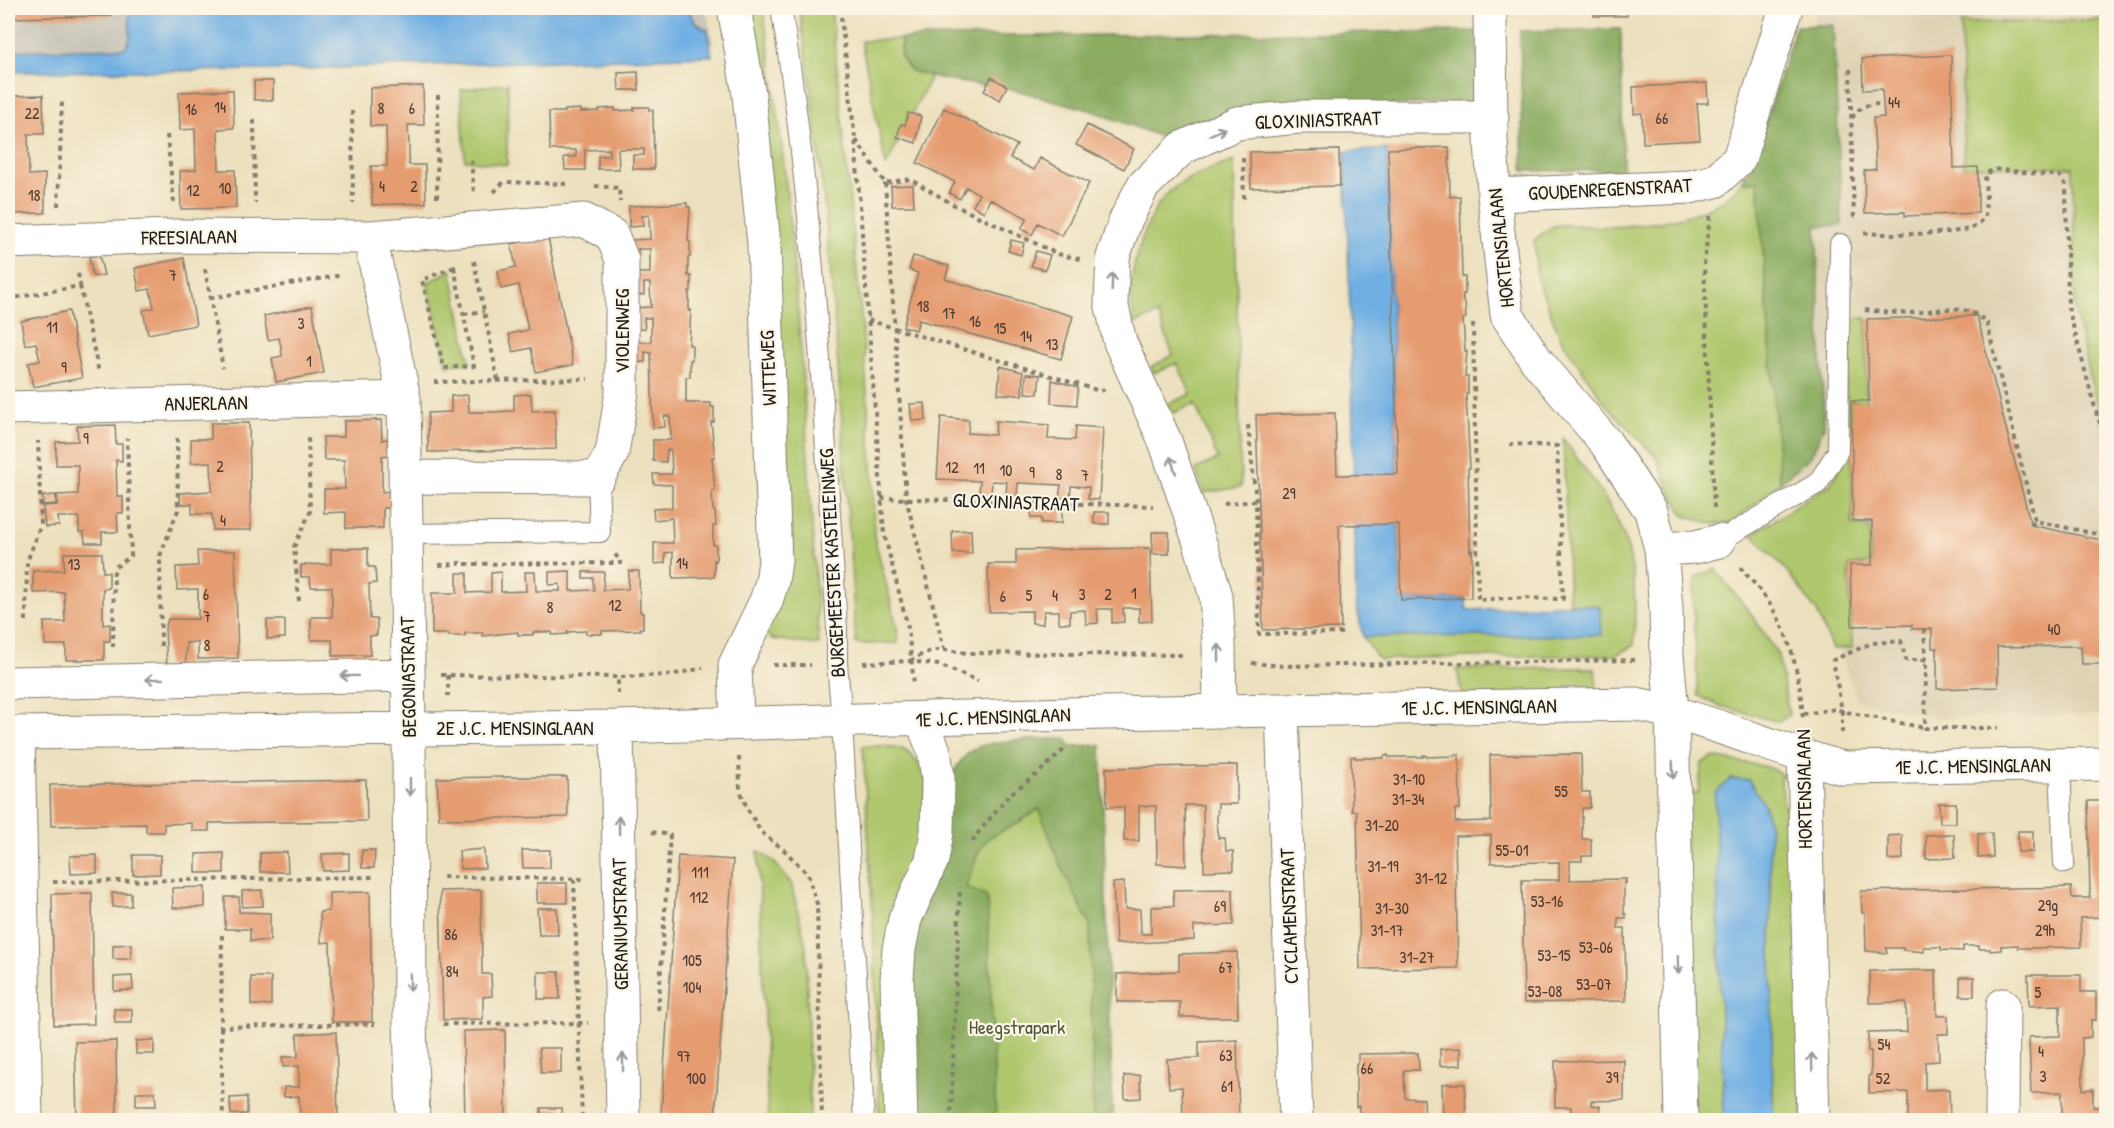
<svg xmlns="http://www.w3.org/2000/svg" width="2114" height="1128" font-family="'Patrick Hand',sans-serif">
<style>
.built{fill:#ded2b4}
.industrial{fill:#c8c4b8}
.green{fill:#afc76d;stroke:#667244;stroke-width:1.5}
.forest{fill:#8bac60;stroke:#54643e;stroke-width:1.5}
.water{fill:#70afe3;stroke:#466680;stroke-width:1.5}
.building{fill:#e59c71}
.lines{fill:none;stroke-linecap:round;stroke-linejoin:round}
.service-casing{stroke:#847e6d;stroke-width:22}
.minor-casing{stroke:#847e6d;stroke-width:35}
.path{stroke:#847e6d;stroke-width:4;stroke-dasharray:4.5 4.5;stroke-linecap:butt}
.service{stroke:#fff;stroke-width:20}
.minor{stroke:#fff;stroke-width:33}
.oneway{stroke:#999}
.labels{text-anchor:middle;stroke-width:4.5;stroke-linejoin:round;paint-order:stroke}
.number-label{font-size:16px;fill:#4e3c31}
.street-label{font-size:20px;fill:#1c1c1c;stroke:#fcf5e5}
.park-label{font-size:20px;fill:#4f5838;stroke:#fcf5e5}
</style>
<rect width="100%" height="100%" fill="#fcf5e5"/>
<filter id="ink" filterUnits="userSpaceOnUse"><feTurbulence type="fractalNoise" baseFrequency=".0167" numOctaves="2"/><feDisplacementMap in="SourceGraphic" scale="12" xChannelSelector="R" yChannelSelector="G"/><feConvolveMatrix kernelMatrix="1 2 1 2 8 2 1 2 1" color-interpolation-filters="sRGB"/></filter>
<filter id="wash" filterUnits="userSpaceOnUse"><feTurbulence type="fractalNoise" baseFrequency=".008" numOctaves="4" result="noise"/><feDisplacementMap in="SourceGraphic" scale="24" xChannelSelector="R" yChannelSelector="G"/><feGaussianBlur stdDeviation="1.35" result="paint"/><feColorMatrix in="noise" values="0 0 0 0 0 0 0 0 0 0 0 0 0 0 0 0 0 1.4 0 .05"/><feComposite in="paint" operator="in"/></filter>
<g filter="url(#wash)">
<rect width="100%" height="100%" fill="#ece0be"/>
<path class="built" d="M1816,11L2106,17V715L1939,718L1857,701L1831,626L1796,560L1788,207Z"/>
<path class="industrial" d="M8,8H706L713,44L626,36L8,61Z"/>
<path class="green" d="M747,8H763C796,218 807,432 819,645L772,639L764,632Z
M799,8H831L863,335L873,480L874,536L897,627L898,643L856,644C842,431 833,218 799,8Z
M2106,20V421L2104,424L2093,389L2075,309L2073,167L1988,166L1964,168L1961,23Z
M901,39C900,66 907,69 931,76L886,166L861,41Z
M508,83L507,165L465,160L461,90Z
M1234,161L1241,487L1203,493L1196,469L1218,459L1195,404L1173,413L1168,404L1191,394L1177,363L1154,373L1151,367L1173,355L1158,314L1134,324C1133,313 1131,302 1131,292C1131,265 1148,212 1168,193C1185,177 1212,169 1234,161Z
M1742,181H1758L1780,483L1732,523L1713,524L1685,516L1672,495L1657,458L1606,405L1561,339L1537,279L1534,240C1540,236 1547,229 1554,226C1563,223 1593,227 1605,227C1645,226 1720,218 1742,181Z
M451,270L470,363L447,365L427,283Z
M1866,318V402L1851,400L1852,524L1870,527L1871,563L1849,565L1852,648L1832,649L1817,612L1787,571L1752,534L1831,484L1846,456L1845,319Z
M1563,438C1586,472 1617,508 1628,549C1636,580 1636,614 1634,645L1616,655L1413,658L1379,660L1363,637L1602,635L1599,606L1569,604Z
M1715,569L1752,615L1778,655L1789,715L1779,722L1717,705L1698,695L1693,599L1695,578Z
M1595,668L1597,692L1462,696L1457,669Z
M863,746C900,746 913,744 927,783L890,1120H879L874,938Z
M1093,753L1103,1120H934L948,865Z
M1712,757L1768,767L1784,776H1780L1785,808L1797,807L1802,1120H1773L1770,829L1764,804L1715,794L1724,1120H1692L1685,792L1698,793L1702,763Z
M758,851L774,862L791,883L806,946L810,1120H768Z"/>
<path class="forest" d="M1833,25L1842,225L1816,226L1824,426L1811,456L1780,483L1758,181H1742L1753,163L1796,26Z
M1621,29L1623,170L1523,171L1520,31Z
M1477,31V93L1470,102L1246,110L1180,130L1167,139L1090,110L1015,90L952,81L911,71L900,55L901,39L926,37Z
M1067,738L1069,746L1101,745L1113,1120H1093L1090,925L1060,864L1039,809L1016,824L988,838L978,853L966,887L987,897L996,1120H916L911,955L955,770C961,760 967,752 978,747C997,739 1045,740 1067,738Z"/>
<path class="water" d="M129,8H689C691,20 697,25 708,30L712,56L270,70L8,72V51L125,48L130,39Z
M1387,149L1401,600L1466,599V609L1472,610L1569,604L1600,606L1602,635L1363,637L1356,603L1352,379L1345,152Z
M1730,779L1749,780L1764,804L1770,829L1773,1120H1724L1715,794Z"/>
<g id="blocks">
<path class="building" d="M8,8H111V16L8,18Z
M1594,8H1626L1627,16H1594Z
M1951,55L1954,168L1978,167V213L1905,216V212L1865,213L1864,171L1876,169L1873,118L1884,117L1882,89L1863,90L1862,59Z
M638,72L639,90H619L618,73Z
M991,77L1007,86L1000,100L984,91Z
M254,81H273V100H254Z
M1707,83L1708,103H1697L1700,140L1643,143L1642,113L1634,114L1633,87Z
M423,86L424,125H408L409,145V165H425L426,203L372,205L371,166H387L386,126H370V88Z
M233,90L234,128L218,129L219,170H235L236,208L181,209L180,171L196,170L195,129L180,130L179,92Z
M43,95L44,134H28L29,175L45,174V213L8,214V96Z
M634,107H649V110H653L654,169H633V155H644V149H618L619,169H598V156H609V149L585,150V170H565L564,157H576V150H550L549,112H565V110L581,109V112L599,111V109L615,108V111L634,110Z
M944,108L1017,145L1010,158L1034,170L1040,158L1089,183L1062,236L1038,223L1032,235L1021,229L1027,218L990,199L984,212L973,206L979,194L966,187L960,199L949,193L955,182L917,163Z
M908,113L921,116L916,143L897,137L901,124L905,125Z
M1087,125L1134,149L1124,169L1076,145Z
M1449,147L1450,197L1460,196L1462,277H1465V294H1463V302H1465L1466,318L1463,319L1465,351H1467L1465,377H1468V394H1466L1470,468H1468L1470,551L1472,550V568H1471V598L1401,600L1399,524L1339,525L1341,628L1263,630L1256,415L1335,413L1337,475L1398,474L1388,149Z
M1339,150L1340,186L1251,188L1250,152Z
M913,185L914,206H892L891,186Z
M687,203V207H690L688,241L690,242V257H688V276H691V291H689V311L691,310L689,345H692V360H690V377H686V403H711V407H714V422H711L715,457H712L715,491H712L713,510L715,511L716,526H713V545H716V561L714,560V577L673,578V552L665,553V563L654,564V543H673L672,518L654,520L653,509L672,508V485L654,484L653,474H672L671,450H667L666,462L653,461V440H671L670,416H664L665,427L653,428L651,353L645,352V362L632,363L631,342H651V318H644L645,329H631V308L651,307L650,283H644V295H630V273H650V249H638V261L630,240L650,239L649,215L642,216L643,226L629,227V206Z
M548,237L573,365L536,372L531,348L513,352L509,334L528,330L519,285L501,289L498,271L516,267L511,244Z
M1011,240L1024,243L1021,255L1008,251Z
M1036,251L1050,255L1045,270L1031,266Z
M99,255L104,275L93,277L89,257Z
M913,256L949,266L945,279L1073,316L1061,359L919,320L916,330L903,327L918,273L909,270Z
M184,258L196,325L148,334L143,310L154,308L152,299L150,289L139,291L135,268Z
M312,306L324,373L276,382L272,358L282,356L281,347L279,338L268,340L264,316Z
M69,311L82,378L33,387L28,363L40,361L36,343L25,345L21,321Z
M1977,316L2031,525L2106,541V664H2082L2081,646L1997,647L1998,687L1937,689V648H1932V629H1912V625L1852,626L1850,565H1872V521H1853L1851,401H1869L1867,319Z
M1000,366L1023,372L1022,395L998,394Z
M1026,374L1040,375L1038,394L1025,393Z
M1052,380L1078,387L1077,405L1051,403Z
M531,394L532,411L555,410L556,449L428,452V413L451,412V396L468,395L469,412H491L514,411V395Z
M925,403L926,420L912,421L910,404Z
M941,417L969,420L968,433L995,435L996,421L1049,425L1048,439L1075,440L1076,426L1103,428L1099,500L1088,499L1089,487L1071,486L1070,498H1059L1061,485L1018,483L1017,496L1006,495L1007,482L992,481L991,495L979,494L980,481L937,479Z
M381,420L382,440L388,439L389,455L382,456V492L390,491V508H383V528H346V512L324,513V489H345L344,460H324L323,437H344V421Z
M211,423H249L251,530H213L212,514H192V504H180V493L212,491L211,462L191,463V439H211Z
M115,425L116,444H122V461L116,460L117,496L123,497V513H117L118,532H102V543H85L84,532H79V517H58L59,526L45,527L43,506L58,505L57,495L78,494V465H56V442L78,441L77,426Z
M56,495V504L43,505V496Z
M1041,507V509H1062V523H1042L1041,518H1031V508Z
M1094,512H1109V524H1094Z
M971,530L972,553H953L952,531Z
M1152,532H1169V554H1153Z
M368,548V567H375L376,583L369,584L370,619H377V635L370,636V655L333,656L332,640H311V617H332V587H311L310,577H301V565L331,564V549Z
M1150,548L1152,621L1139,622V608H1123L1124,622L1112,623V609H1097L1098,623L1086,624L1085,610L1070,611V623H1059V611H1044L1043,624L1032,623V611L989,612L988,564H1016V550Z
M197,551H235L238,658L198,659V642L186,643V665H167L165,629L168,619H198V589L177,590L176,567L198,566Z
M64,553H102L103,572H109V588L103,589V625L110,624V641H104V660H66V645H45L44,622H65L64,592L33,593V571L64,570Z
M570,571V591L594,590L593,578H583V572H604L603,590L628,589L629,571H639L640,612L643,613V628H640V630L602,631V634H586V631L567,632L568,634L552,635V632H533V635H518V632L483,636V633H465V636H449V634H432V593H457V573H467V593L491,592V573L501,572V592L526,591L525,572H535L536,591H560V584L549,585V572Z
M267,620H285V638L267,639Z
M1456,754H1459L1460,809H1455V822L1491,821L1490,755L1581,754L1582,792H1590V808H1582V839H1591V856H1582V861H1570V880L1626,879V883L1624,882V914H1626V918H1618V928H1625L1626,1001L1524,1003L1522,880H1559V862L1491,863V835L1455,836L1458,968L1360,969L1357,811H1352L1351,757L1355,756V758H1384V756L1388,755V757H1423V755H1426V757L1456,756Z
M1237,765V804H1218L1217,820L1218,838H1225L1226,851H1233L1234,870L1204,871L1203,805H1185L1186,866L1157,864L1156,806H1139V841H1124V807H1107L1106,768Z
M502,777H567L568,817L439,819L437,778Z
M366,780L367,821L209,823V831H192V823L164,824V832H146V824L51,826L50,785Z
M2088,801H2106V917L2080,918L2081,947L2018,948V945L2001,946V950L1990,951V949H1979V946H1963V951L1941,950V947H1924V952L1903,950V948H1886L1887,953L1866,951L1865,913H1862L1861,891L2071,887L2072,898H2090Z
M1939,803H1956V823H1940Z
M2018,831H2033V852H2018Z
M1992,833L1993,857L1978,858V834Z
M1954,834L1955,858L1926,859V835Z
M1902,835L1903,859L1888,860V836Z
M484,849L485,868L460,869L459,851Z
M362,850H375L374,868H362Z
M522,850H550V868H523Z
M287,852L288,872H260V853Z
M224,853V873H196V854Z
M349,853V870L323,871L322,854Z
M97,855V873L71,874L70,856Z
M133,855H160V874L133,875Z
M678,856L733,860L715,1118L722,1119V1120H692V1116L661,1114Z
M1124,882L1125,909H1140L1141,934H1151V907L1174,906L1173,890L1233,889L1234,925L1194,926V940L1116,944L1113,883Z
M537,883H567V903H537Z
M205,887V907L173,908L172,888Z
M262,890L263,906L242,907V891Z
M481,890L482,974H491L492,996L483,997V1019L443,1020L440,891Z
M370,892L372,1022H332L330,942L321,943L320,912L329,911V893Z
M92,893L94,1024L54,1025L52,894Z
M112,893H131V906L113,907Z
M225,897H239V912L270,913V941H250V929H225Z
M537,908H557L558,935H539Z
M132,944L131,959H113V945Z
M1237,952L1238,1017H1180V1002H1117V974L1179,971V954Z
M1936,970L1937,1016H1948V1034H1938L1939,1061L1925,1062V1090L1949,1089L1950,1120H1908V1092L1869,1093V1075H1871V1051H1868V1033L1907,1032L1906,1002L1869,1003L1870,971Z
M538,972H559L560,999H538Z
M2028,975H2081V992H2096V1020H2091V1037L2082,1038L2083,1090L2093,1089V1107H2103L2104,1120H2062V1092L2031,1093L2029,1037L2060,1036V1005L2029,1006Z
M132,976L133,990L114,991V977Z
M251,977H271V1005H251Z
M1960,977H1974V996H1960Z
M114,1009H132V1023H115Z
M505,1030L506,1120H465L463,1031Z
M336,1032L338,1120H284V1117H300L299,1096L284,1097V1087H299V1066L283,1067L282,1057H298L297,1034Z
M154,1040V1054H136V1041Z
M1237,1040L1239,1120H1183L1182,1087L1169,1088L1167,1059L1199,1058V1042Z
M116,1041L117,1120H77L75,1042Z
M539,1048H561V1073H541Z
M1461,1048V1065L1440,1066V1049Z
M1418,1053L1419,1070H1404L1405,1098L1424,1099L1425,1120H1359V1106L1356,1107V1064H1358V1054Z
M1624,1060V1100L1591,1101V1105L1600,1106L1599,1120H1571V1107H1555V1061Z
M1140,1075L1141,1098L1125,1099L1124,1076Z
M1442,1084H1465L1466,1120H1443Z
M136,1092H155L156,1106H136Z
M247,1097V1114H231L230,1098Z
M541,1108H561L562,1120H541Z"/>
</g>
</g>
<g filter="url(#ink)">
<use href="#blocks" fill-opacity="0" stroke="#847e6d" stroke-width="1.5"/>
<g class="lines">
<g class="service-casing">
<path id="service" d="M781,8C815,212 824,421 837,629V663L842,721L864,1120
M406,534L600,532L598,478
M1719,541L1818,483L1838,451L1840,244
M2060,765L2064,863"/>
</g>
<g class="minor-casing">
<path id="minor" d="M734,8L749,95L764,244L775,561L772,582L766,601L735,665L737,723
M1490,8L1491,139L1494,195L1507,315L1536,360L1606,443L1651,511L1661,549L1666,609L1667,655L1672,711L1681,1120
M1494,195L1690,187L1715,181L1739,159L1786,8
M370,237L404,398L409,729L410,1023L413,1120
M8,242L174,236L370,237L584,220L612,235L622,260V392L612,453L598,478L406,477
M8,408L404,398
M1661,549L1695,547L1719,541
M8,683L407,675
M1282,711L1296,1120
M1220,712L1219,643L1216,596L1201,546L1165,441L1120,342L1111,302L1113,257L1126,219L1143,186L1182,148L1237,123L1300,117H1492
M617,727L623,1120
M8,733L617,727L1104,713L1636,704C1707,718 1773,749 1843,768L2106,764
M18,733L26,1120
M1804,757L1813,1120
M901,1120L897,980L899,949L905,919L932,860L937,832L938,778L934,751L922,720
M2002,1120L2003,1005"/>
</g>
<path class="path" d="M840,8L855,138L884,533L908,628L914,685
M1850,69L1854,222
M352,111L353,203
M1852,118C1860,105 1869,104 1883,104
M254,120L255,203
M167,135L174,203
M856,140L885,183L910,179L956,206L1058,254L1080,259
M1243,158L1244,201
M471,160L474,194
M885,183L906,498L944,649
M595,186L619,188L620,202
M494,192L504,182L570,184
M437,198L438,95
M58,206L62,102
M1710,216L1704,264L1714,508
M1864,233C1883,235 1959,235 1974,227C1978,225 1981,221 1985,218L1986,197L1985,176L1992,169L2060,176L2066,185L2068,307L2098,419L2104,430L2106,427
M474,261L498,381
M454,267L474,366L444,368L422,280Z
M205,269L223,368
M80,286L99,373
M210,298L342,275
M8,299L80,286L78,273
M1865,310C1879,312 1894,313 1908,313C1936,312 1965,300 1987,323L2035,521
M464,314L484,311
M868,320L1100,391L1106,389
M1473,324L1478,600L1507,598L1563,599L1557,446L1510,444
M434,382L588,379
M1248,425L1256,501L1259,634L1345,633
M881,498L1153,506
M1224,504L1256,501
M2031,525L2035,521L2106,536
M459,561V564L621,563L615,554
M439,565L459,564
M1740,567C1749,578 1759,588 1767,600C1791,633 1801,681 1803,721
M299,601L294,547L310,512L308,434
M26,621L27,562L41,524L38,441
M1924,629L1926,660
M161,646L160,556L178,510L177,437
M113,647L114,568L131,556L127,438
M910,661C934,647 938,648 966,653L1185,655
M863,663L910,661L939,665L978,681
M1252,663L1283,666L1634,660
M773,665H811
M441,675L618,677L671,675L703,668
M448,675V696
M618,694V677
M1803,714L1836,709L1842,711L1833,660L1872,643L1901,641L1906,660H1926L1925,728H1998
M1842,733V711L1925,728
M739,757L740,790L747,808L761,832L784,850L808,874L817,904L822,1120
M652,832L670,835L658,1013
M973,842L974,838L1010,794L1036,775L1066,748
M443,877L586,879
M574,879L582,1120
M53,882L376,877
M222,935L221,1027L375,1024
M443,1024L588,1023
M221,1027L223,1120
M956,1120L951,1112L960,887"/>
<use href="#service" class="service"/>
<use href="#minor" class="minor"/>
</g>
<defs><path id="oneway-shaft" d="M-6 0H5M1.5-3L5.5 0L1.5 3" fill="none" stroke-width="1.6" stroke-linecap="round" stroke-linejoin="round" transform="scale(1.5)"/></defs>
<g class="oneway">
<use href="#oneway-shaft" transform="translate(1217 132) rotate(-24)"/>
<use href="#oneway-shaft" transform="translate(1112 282) rotate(-88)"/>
<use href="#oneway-shaft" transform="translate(1173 465) rotate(-109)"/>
<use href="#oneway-shaft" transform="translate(1219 653) rotate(-90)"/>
<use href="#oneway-shaft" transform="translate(349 676) rotate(179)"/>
<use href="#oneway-shaft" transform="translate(154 679) rotate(179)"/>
<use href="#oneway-shaft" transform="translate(1673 770) rotate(88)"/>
<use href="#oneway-shaft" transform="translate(410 787) rotate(90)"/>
<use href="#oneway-shaft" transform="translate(619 825) rotate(-91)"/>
<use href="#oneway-shaft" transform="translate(1678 965) rotate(89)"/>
<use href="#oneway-shaft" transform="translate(410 982) rotate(90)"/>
<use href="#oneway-shaft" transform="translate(623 1062) rotate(-90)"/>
<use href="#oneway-shaft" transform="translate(1812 1062) rotate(-92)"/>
</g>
</g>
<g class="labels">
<g class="number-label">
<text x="1894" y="108">44</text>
<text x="220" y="113">14</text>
<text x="381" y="114">8</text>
<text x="412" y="114">6</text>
<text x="191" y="115">16</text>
<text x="32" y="119">22</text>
<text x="1662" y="124">66</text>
<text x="382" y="192">4</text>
<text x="414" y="192">2</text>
<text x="225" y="194">10</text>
<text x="193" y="196">12</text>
<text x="34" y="201">18</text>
<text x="173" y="281">7</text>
<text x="923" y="312">18</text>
<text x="949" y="319">17</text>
<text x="975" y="327">16</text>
<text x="301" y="329">3</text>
<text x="52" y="333">11</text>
<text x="1000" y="334">15</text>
<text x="1026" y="342">14</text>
<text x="1052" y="350">13</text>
<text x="309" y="367">1</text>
<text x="64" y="373">9</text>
<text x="86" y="444">9</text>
<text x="220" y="472">2</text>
<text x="952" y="473">12</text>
<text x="979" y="474">11</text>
<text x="1006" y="476">10</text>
<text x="1032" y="478">9</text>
<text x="1059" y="480">8</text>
<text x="1085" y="481">7</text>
<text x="1289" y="499">29</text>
<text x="223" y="526">4</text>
<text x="682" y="569">14</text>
<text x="74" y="570">13</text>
<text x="1134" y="599">1</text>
<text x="206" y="600">6</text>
<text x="1082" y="600">3</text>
<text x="1108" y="600">2</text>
<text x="1029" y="601">5</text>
<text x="1055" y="601">4</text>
<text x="1003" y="602">6</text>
<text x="615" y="611">12</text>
<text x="550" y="613">8</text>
<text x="207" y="622">7</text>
<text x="2054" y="635">40</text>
<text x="207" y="651">8</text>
<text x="1409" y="785">31-10</text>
<text x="1561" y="797">55</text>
<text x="1408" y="805">31-34</text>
<text x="1382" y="831">31-20</text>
<text x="1512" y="856">55-01</text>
<text x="1383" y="872">31-19</text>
<text x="700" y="878">111</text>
<text x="1431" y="884">31-12</text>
<text x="699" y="903">112</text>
<text x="1547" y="907">53-16</text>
<text x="2048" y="911">29g</text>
<text x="1220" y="912">69</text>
<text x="1392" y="914">31-30</text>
<text x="1387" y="936">31-17</text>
<text x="2045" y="936">29h</text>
<text x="451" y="940">86</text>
<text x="1596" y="953">53-06</text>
<text x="1554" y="961">53-15</text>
<text x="1417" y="963">31-27</text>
<text x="692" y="966">105</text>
<text x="1226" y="973">67</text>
<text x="452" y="977">84</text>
<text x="1594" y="990">53-07</text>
<text x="692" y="993">104</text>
<text x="1545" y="997">53-08</text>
<text x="2038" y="998">5</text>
<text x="1884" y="1050">54</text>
<text x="2041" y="1057">4</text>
<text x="1226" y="1061">63</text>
<text x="684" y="1062">97</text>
<text x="1367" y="1074">66</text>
<text x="2043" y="1082">3</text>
<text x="1612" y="1083">39</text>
<text x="696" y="1084">100</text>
<text x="1883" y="1084">52</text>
<text x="1227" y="1092">61</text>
</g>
<g class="street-label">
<text transform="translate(1318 120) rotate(-2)" y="7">GLOXINIASTRAAT</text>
<text transform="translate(1610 189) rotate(-3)" y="7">GOUDENREGENSTRAAT</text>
<text transform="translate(189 237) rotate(-1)" y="7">FREESIALAAN</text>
<text transform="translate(1501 248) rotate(-96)" y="7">HORTENSIALAAN</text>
<text transform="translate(622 331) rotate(-90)" y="7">VIOLENWEG</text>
<text transform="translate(768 368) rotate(-92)" y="7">WITTEWEG</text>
<text transform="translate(206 403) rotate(-1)" y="7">ANJERLAAN</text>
<text transform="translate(1016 502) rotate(2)" y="7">GLOXINIASTRAAT</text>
<text transform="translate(832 563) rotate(-93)" y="7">BURGEMEESTER KASTELEINWEG</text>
<text transform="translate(408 677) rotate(-91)" y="7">BEGONIASTRAAT</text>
<text transform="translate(1479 707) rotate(-1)" y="7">1E J.C. MENSINGLAAN</text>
<text transform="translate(993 717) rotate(-2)" y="7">1E J.C. MENSINGLAAN</text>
<text x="515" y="735">2E J.C. MENSINGLAAN</text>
<text transform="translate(1973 766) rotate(-1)" y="7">1E J.C. MENSINGLAAN</text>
<text transform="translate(1804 789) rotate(-91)" y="7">HORTENSIALAAN</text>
<text transform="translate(1289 916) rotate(-92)" y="7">CYCLAMENSTRAAT</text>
<text transform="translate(620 924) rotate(-91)" y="7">GERANIUMSTRAAT</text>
</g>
<g class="park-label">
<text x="1017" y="1034">Heegstrapark</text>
</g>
</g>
<rect width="2114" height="1128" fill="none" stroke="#fcf5e5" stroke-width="30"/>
</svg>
